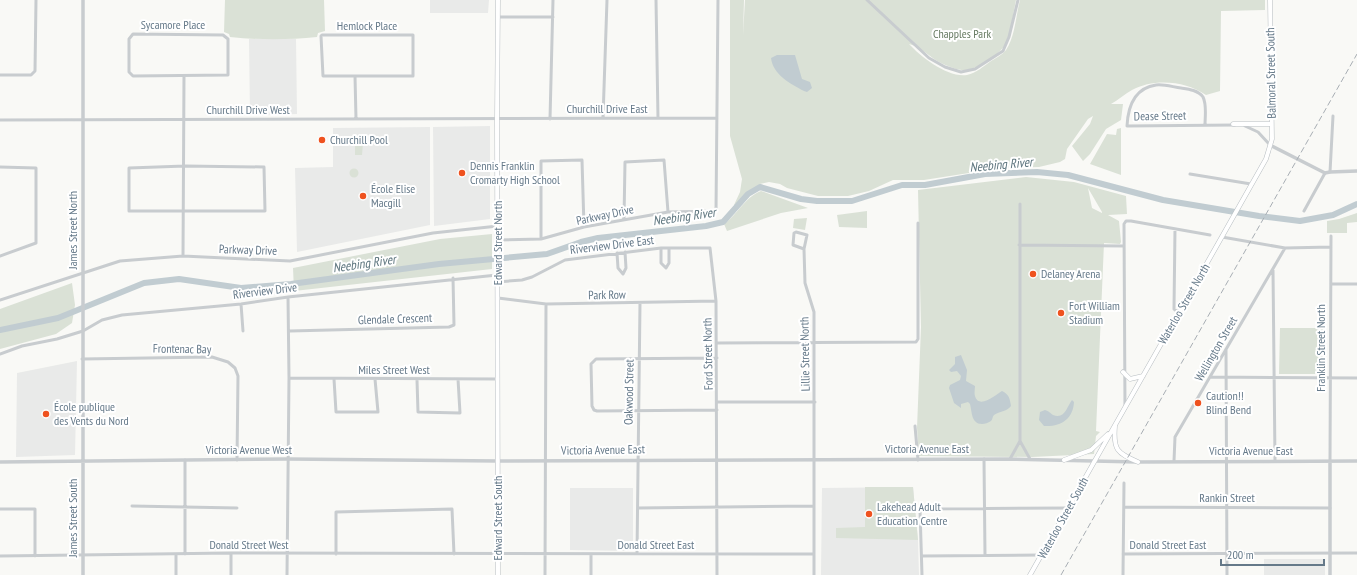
<svg xmlns="http://www.w3.org/2000/svg" width="1357" height="575" font-family="'PT Sans Narrow',sans-serif">
<style>
.built{fill:#e9eae9}
.green{fill:#dae1d6;fill-rule:evenodd}
.water{fill:#c1ccd1}
.lines{fill:none;stroke-linecap:round;stroke-linejoin:round}
.river{stroke:#c1ccd1;stroke-width:6}
.secondary-casing{stroke:#b8bec2;stroke-width:5}
.minor{stroke:#c8cccf;stroke-width:3}
.tertiary{stroke:#c8cccf;stroke-width:3.5}
.secondary{stroke:#fff;stroke-width:4}
.rail{stroke:#a8aeb4;stroke-width:1;stroke-dasharray:6 3;stroke-linecap:butt}
.poi-dot{fill:#ef521f;stroke:#fff;stroke-width:1.5}
.labels{text-anchor:middle;stroke-width:4;stroke-linejoin:round;paint-order:stroke}
.street-label{font-size:12px;fill:#657989;stroke:#fff}
.park-label{font-size:12px;fill:#667a61;stroke:#fff}
.poi-label{font-size:12px;fill:#657989;stroke:#fff;text-anchor:start}
.water-label{font-size:13px;font-style:italic;fill:#5c747d;stroke:#fff}
</style>
<rect width="100%" height="100%" fill="#f9f9f6"/>
<path class="built" d="M430,0H489L488,13H430Z
M249,39H296L297,114L250,115Z
M490,126V219L434,226L433,127Z
M430,127V225L297,252L295,168L333,167V128Z
M77,361L75,455L16,457L17,373Z
M913,487L918,540L919,575H821L822,488Z
M570,488H633V551L570,550Z
M1264,559H1325V575H1264Z"/>
<path class="green" d="M225,0H324L325,31L318,33L317,37C288,40 259,40 230,37L229,34L224,32Z
M730,0H744L743,35L745,0H1016C1013,14 1011,32 1005,45C999,55 979,68 967,70C959,71 950,67 943,64C931,59 922,47 909,44C921,57 948,78 967,75C976,73 984,66 991,61C996,58 1002,55 1006,50C1015,37 1016,15 1020,0H1265V10L1221,11L1220,91L1206,95C1186,81 1154,78 1132,90C1125,94 1118,100 1111,104H1123L1121,120L1106,129L1090,154L1083,161L1072,146L1090,124L1093,116L1088,119L1067,149L1065,159L1060,162L1039,167L1001,168L924,180H893L869,191L848,196H818L787,188L780,184L769,182L760,184V187L748,194L734,211V205L740,192L742,179L730,136Z
M1121,128V175L1090,164L1107,134L1116,135L1117,129Z
M355,143H363L362,155H355Z
M349.5 173a4.5 4.5 0 1 1 9 0a4.5 4.5 0 1 1-9 0Z
M1026,177L1074,182L1126,196L1127,214L1108,215L1119,221L1121,242L1120,244L1104,243L1096,431L1100,432L1096,436L1094,454L1032,457L919,456L917,428L921,327L918,190ZM1088,188L1102,212V213L1092,208Z
M761,191L808,208L781,213L727,231L724,224C738,214 745,197 761,191Z
M867,211V228L839,227L837,215Z
M1357,213V222L1347,223V233H1327V221L1339,219Z
M807,218L805,230L793,228L794,219Z
M492,234V269L294,291L293,268L440,239Z
M72,283L75,305L72,323L56,334L0,349V309Z
M1280,328H1325V374H1279Z
M865,487H913L918,540L836,538V528L865,527Z"/>
<path class="water" d="M777,55H795L802,79L810,82L812,88L807,92L804,91C791,84 773,75 771,58Z
M961,355L967,370L966,381L975,386C975,389 974,393 975,396C979,410 997,394 1002,391C1009,394 1010,399 1011,406C1006,412 1000,411 994,415C992,417 993,419 991,421C988,423 985,424 982,424C971,424 972,411 970,404L968,402L961,404V408L954,403L949,388L950,385L960,380L961,376L957,371L951,372L949,370L955,364V357Z
M1072,400L1074,402C1073,419 1061,427 1044,426L1039,420L1040,412L1045,410C1049,411 1050,413 1053,415C1065,420 1067,406 1072,400Z"/>
<g class="lines">
<path class="river" d="M0,330L58,318L144,283L179,279L241,288L291,284L439,264L547,254L581,242L598,238L706,226L723,222L748,194L760,187L801,199L817,201H852L902,185H925L985,174L1037,172L1068,175L1163,200L1259,216L1300,221L1333,215L1357,204"/>
<g class="secondary-casing">
<path id="secondary" d="M1233,124H1271
M1123,372L1130,379L1143,376
M1115,426C1113,450 1117,453 1138,462
M1064,460L1091,450L1108,434
M498,575L497,120L498,0
M1030,575L1266,159L1272,139L1270,0"/>
</g>
<path class="minor" d="M656,0L658,118
M867,0L929,58L945,67L961,72L975,69L1003,51L1009,37L1018,0
M498,17H553
M133,34L223,35L228,39V75L133,76L129,72V39Z
M322,35H413V76H323L321,36Z
M0,75H31L35,71L36,0
M355,76L356,119
M603,118L607,0
M550,119L553,0
M0,120L717,118
M1205,125C1205,116 1207,105 1203,97C1198,90 1188,89 1181,88C1173,87 1164,84 1156,85C1135,88 1128,106 1127,126L1235,125
M1245,126L1258,132L1270,145
M185,166L264,167L265,211H129V168Z
M0,167L36,168V243L0,256
M1330,172L1333,116
M1190,174L1251,184
M1020,204V441L1030,459
M1304,211L1325,173
M624,219L625,162L664,160L668,212
M1175,229L1174,309L1179,313
M1222,237L1285,248L1331,247
M541,239V161L582,160L584,227
M498,240L541,239L584,227L668,212L716,211L718,0
M1019,245L1124,246
M661,248V263L666,268L669,263V248
M804,249L807,235L796,232L794,233L793,245L804,249L805,283L814,312V575
M617,253L618,268L623,274L626,268L625,252
M183,256L184,76
M1273,270L1275,461
M497,282L522,280L532,277L565,260L661,248H710L716,301L717,575
M1331,284H1357
M498,298L546,304L716,301
M0,300L120,261L183,256L290,261L433,233L498,226
M241,304L243,331
M290,331L449,327L454,325L453,278
M717,343L916,342L918,339V223
M1226,349L1227,575
M0,354L22,346L57,339L83,331L102,320L122,315L241,304L288,297L497,275
M717,358L596,359L591,364L592,406L594,410L597,411L717,410
M82,359L212,357L228,362L235,368L238,376L237,460
M1210,377L1357,378
M289,378L498,379
M334,379L336,412H378L375,379
M417,380L418,412L460,413L458,379
M717,402H815
M1125,408L1124,224L1126,221H1131L1210,235
M915,426L918,460
M984,459L985,555
M1010,459L1020,441
M1174,461L1175,437L1285,248
M1330,461L1331,236
M132,506L237,508
M1124,507L1330,508
M638,508L813,506
M0,509H35V556
M231,553V575
M176,554V575
M185,554V460
M336,554V512L452,509L454,554
M591,554V575
M637,554L640,303
M1123,554L1357,553
M0,556L231,553L814,554
M922,556L1042,555
M287,575L289,378L288,297
M545,575L546,304
M922,575L920,510L921,509L1069,508
M1123,575L1124,483"/>
<path class="tertiary" d="M83,0V575
M1270,145L1325,173L1330,172L1357,171
M1330,461V575
M0,462L287,459L498,461L1010,459L1138,462L1357,461"/>
<use href="#secondary" class="secondary"/>
<path class="rail" d="M1061,575L1357,54"/>
</g>
<g class="poi-dot">
<circle cx="322" cy="140" r="4"/>
<circle cx="462" cy="173" r="4"/>
<circle cx="363" cy="196" r="4"/>
<circle cx="1033" cy="274" r="4"/>
<circle cx="1061" cy="313" r="4"/>
<circle cx="1198" cy="403" r="4"/>
<circle cx="46" cy="414" r="4"/>
<circle cx="869" cy="514" r="4"/>
</g>
<g class="labels">
<g class="street-label">
<text x="173" y="29">Sycamore Place</text>
<text x="367" y="30">Hemlock Place</text>
<text transform="translate(1271 73) rotate(-91)" y="4">Balmoral Street South</text>
<text x="607" y="113">Churchill Drive East</text>
<text x="248" y="114">Churchill Drive West</text>
<text transform="translate(1160 116) rotate(-1)" y="4">Dease Street</text>
<text transform="translate(605 215) rotate(-12)" y="4">Parkway Drive</text>
<text transform="translate(73 230) rotate(-90)" y="4">James Street North</text>
<text transform="translate(498 243) rotate(-90)" y="4">Edward Street North</text>
<text transform="translate(612 245) rotate(-7)" y="4">Riverview Drive East</text>
<text transform="translate(248 250) rotate(2)" y="4">Parkway Drive</text>
<text transform="translate(265 291) rotate(-7)" y="4">Riverview Drive</text>
<text transform="translate(607 295) rotate(-1)" y="4">Park Row</text>
<text transform="translate(1184 304) rotate(-60)" y="4">Waterloo Street North</text>
<text transform="translate(395 319) rotate(-2)" y="4">Glendale Crescent</text>
<text transform="translate(1321 348) rotate(-90)" y="4">Franklin Street North</text>
<text transform="translate(182 349) rotate(1)" y="4">Frontenac Bay</text>
<text transform="translate(1216 349) rotate(-60)" y="4">Wellington Street</text>
<text transform="translate(708 354) rotate(-91)" y="4">Ford Street North</text>
<text transform="translate(805 354) rotate(-91)" y="4">Lillie Street North</text>
<text x="394" y="374">Miles Street West</text>
<text transform="translate(629 392) rotate(-89)" y="4">Oakwood Street</text>
<text x="927" y="453">Victoria Avenue East</text>
<text x="249" y="454">Victoria Avenue West</text>
<text transform="translate(603 450) rotate(-1)" y="4">Victoria Avenue East</text>
<text x="1251" y="455">Victoria Avenue East</text>
<text x="1227" y="502">Rankin Street</text>
<text transform="translate(73 518) rotate(-90)" y="4">James Street South</text>
<text transform="translate(498 518) rotate(-90)" y="4">Edward Street South</text>
<text transform="translate(1063 518) rotate(-61)" y="4">Waterloo Street South</text>
<text x="249" y="549">Donald Street West</text>
<text x="656" y="549">Donald Street East</text>
<text x="1168" y="549">Donald Street East</text>
</g>
<g class="park-label">
<text x="962" y="38">Chapples Park</text>
</g>
<g class="poi-label">
<text x="330" y="144">Churchill Pool</text>
<text x="470" y="170">Dennis Franklin<tspan x="470" dy="14">Cromarty High School</tspan></text>
<text x="371" y="193">École Elise<tspan x="371" dy="14">Macgill</tspan></text>
<text x="1041" y="278">Delaney Arena</text>
<text x="1069" y="310">Fort William<tspan x="1069" dy="14">Stadium</tspan></text>
<text x="1206" y="400">Caution!!<tspan x="1206" dy="14">Blind Bend</tspan></text>
<text x="54" y="411">École publique<tspan x="54" dy="14">des Vents du Nord</tspan></text>
<text x="877" y="511">Lakehead Adult<tspan x="877" dy="14">Education Centre</tspan></text>
</g>
<g class="water-label">
<text transform="translate(1001 164) rotate(-5)" y="5">Neebing River</text>
<text transform="translate(684 216) rotate(-8)" y="5">Neebing River</text>
<text transform="translate(364 263) rotate(-8)" y="5">Neebing River</text>
</g>
</g>
<path d="M1221 559v6h103v-6" fill="none" stroke="#657989" stroke-width="2"/>
<text x="1227" y="559" font-size="12" fill="#657989" stroke="#ffffff" stroke-width="3" paint-order="stroke">200 m</text>
</svg>
